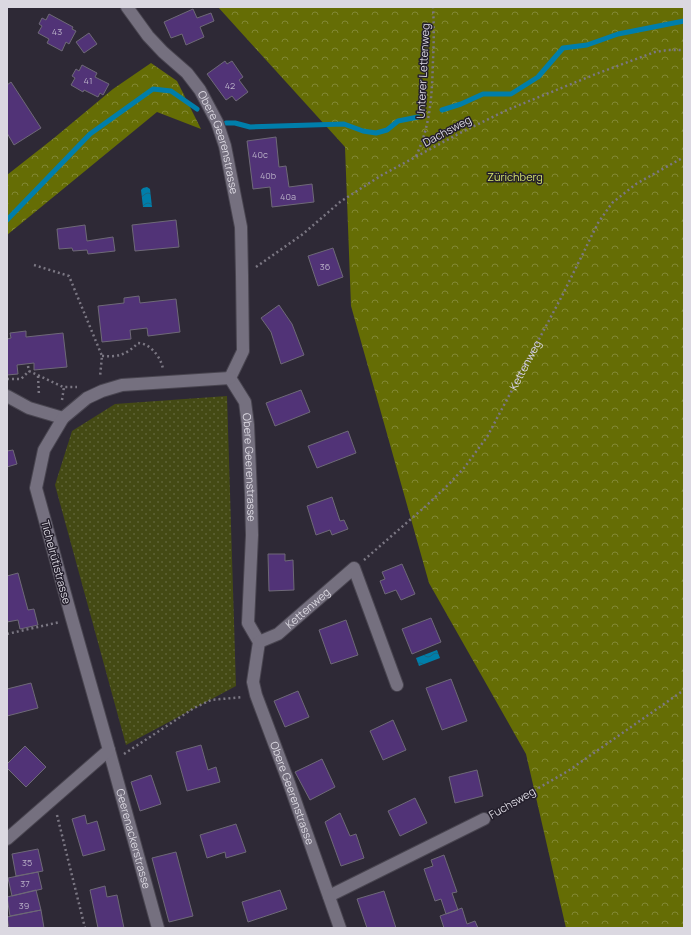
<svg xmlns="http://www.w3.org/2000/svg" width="691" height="935" font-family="Manrope,sans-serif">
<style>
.grass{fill:url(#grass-dots)}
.forest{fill:url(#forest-crowns)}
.water{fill:url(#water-waves)}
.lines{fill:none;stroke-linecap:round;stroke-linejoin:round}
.stream{stroke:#007eaa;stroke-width:5}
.building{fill:#513377;stroke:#6e6977}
.minor-casing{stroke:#494550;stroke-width:14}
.path{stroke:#7b7783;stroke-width:2.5;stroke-dasharray:2 3;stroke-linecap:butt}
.minor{stroke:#75707f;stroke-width:12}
.labels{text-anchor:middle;stroke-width:3;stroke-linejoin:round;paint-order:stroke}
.number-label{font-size:9px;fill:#b8afc6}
.street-label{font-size:11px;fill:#dbd8e1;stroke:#241f2c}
.park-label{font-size:11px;fill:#d6e46e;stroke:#241f2c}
</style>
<defs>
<pattern id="grass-dots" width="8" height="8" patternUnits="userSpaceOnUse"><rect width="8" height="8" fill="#444a14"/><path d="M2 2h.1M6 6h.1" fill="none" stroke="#5e6336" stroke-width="1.8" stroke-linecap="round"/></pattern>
<pattern id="forest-crowns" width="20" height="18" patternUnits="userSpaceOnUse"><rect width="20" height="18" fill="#656d05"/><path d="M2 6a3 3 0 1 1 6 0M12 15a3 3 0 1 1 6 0" fill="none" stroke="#828835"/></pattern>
<pattern id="water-waves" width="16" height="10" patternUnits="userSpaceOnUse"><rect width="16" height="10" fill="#007eaa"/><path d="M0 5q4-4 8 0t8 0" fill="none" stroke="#1a6681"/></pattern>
</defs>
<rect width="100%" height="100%" fill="#2e2936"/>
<path class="grass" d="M227,396L236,686L126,745L55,485L72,431L115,404Z"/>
<path class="forest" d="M218,7H684V928H566L526,754L429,583L351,306L345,147Z
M151,63L177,81L201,129L157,112L7,235V175L54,138L113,89Z"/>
<path class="water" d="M147,187L150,189L152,207H143L141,190L143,188Z
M437,650L440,658L419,666L416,658Z"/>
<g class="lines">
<path class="stream" d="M442,110L461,104L483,94H511L538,77L563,48L587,45L618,34L684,21
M226,123H235L250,127L344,124L363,131L376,133L387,130L398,121L418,117
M7,220L90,134L153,89L171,91L197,109"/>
</g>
<path class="building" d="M193,9L197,18L211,13L214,21L200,27L204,37L186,45L182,34L171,38L164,22Z
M49,14L73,27L72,29L76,31L69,44L66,42L62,51L47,43L49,39L38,33L42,26L39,24L42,18L46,20Z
M89,33L97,44L84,53L76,42Z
M225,61L227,64L232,61L243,77L239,80L248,92L236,101L232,96L226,100L207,74Z
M82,65L97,73L95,77L109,84L103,95L100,93L98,97L84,90L83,92L71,85L75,78L72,76L76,69L79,71Z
M11,82L41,128L14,145L7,133V85Z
M276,137L279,167L286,166L289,187L312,184L314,202L272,207L270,187L253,189L247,141Z
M176,220L179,247L135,251L132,225Z
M85,225L87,241L113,237L115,251L88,254L87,250L73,251L72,248L59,249L57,229Z
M333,248L343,277L318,286L308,256Z
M139,296L140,303L176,299L180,332L148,336L147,328L130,330L131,339L102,342L98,306L124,303V298Z
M279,305L292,324L304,355L281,364L271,332L261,318Z
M26,331V337L63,333L67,367L34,370V363L17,365L18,374L7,375V339L11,338L10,333Z
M301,390L310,412L275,426L266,403Z
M348,431L356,453L317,468L308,446Z
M13,450L17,464L7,467V451Z
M332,497L340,521L344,520L348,529L332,535L330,530L316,535L307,506Z
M268,554H285V561L293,560L294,590L269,591Z
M402,564L415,594L401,600L396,590L385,594L380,581L385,579L382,572Z
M18,573L28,610L34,609L38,625L20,629L18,620L7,622V576Z
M431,618L441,642L412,654L402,629Z
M346,620L358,655L331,664L319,630Z
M451,679L467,721L442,730L426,688Z
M31,683L38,708L7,716V689Z
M298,691L309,717L285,727L274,701Z
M393,720L406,750L383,760L370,731Z
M201,745L208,770L216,767L220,782L187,791L176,752Z
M25,746L46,767L26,787L7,768V764Z
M322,759L335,787L310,800L295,772Z
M477,770L483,796L455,803L449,777Z
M151,775L161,804L140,811L131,782Z
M415,798L427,823L400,836L388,811Z
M340,813L350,836L356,834L364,858L341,866L325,822Z
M85,815L87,824L97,821L105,850L83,856L72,819Z
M236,824L246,852L226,858L225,852L207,858L200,835Z
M38,849L43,871L16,876L12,854Z
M176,852L193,916L169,922L152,858Z
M444,855L457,892L452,893L458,910L446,914L441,899L435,901L424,869L433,866L431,860Z
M38,872L42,889L12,896L8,878Z
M105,886L107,897L117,895L124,928H98L90,890Z
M36,890L41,910L10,916L7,897Z
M280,890L287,909L248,922L242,902Z
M384,891L396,928H367L357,899Z
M462,908L467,924L475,921L478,928H444L440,916Z
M41,910L44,928H9L7,917Z"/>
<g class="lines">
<g class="minor-casing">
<g id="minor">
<path id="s2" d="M127,7L148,36L163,52L187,73L200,90L217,122L225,146L241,227L242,275L243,351L230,378L245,402L248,425L251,495L252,535L248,623L259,642L253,682L256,695L289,783L340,928"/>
<path d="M7,396L29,408L63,418"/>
<path id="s3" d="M259,642L278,634L354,568L397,685"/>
<path id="s4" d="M109,750L158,928"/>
<path d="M7,839L109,750L72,619L36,488L44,450L63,418L87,398L102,391L122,385L230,378"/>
<path d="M329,896L484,819"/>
</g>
</g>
<g class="path">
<path d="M416,156C431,125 432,93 433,60C434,42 434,25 433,7"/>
<path d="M34,265L69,276L102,356L100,377"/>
<path d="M256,267L303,234L340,202L360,189L382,175L460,133L507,110L596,74L655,52L668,50H684"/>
<path d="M102,356C119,357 126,355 138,343C150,343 162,358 163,370"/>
<path d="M28,366L29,371L63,387H77"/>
<path d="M38,376L39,396"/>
<path d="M7,379H21L29,371"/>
<path d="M62,400L64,387"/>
<path id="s1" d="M364,560L427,505L449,484L464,468L487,437L562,296L598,223L612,203L636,184L684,157"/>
<path d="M7,634L60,622"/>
<path d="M124,754L194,708L211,700L243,697"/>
<path d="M495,813L568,771L684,690"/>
<path d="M57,815L85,928"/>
</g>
<use href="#minor" class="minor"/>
</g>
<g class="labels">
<g class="number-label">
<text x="57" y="35">43</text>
<text x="88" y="84">41</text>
<text x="230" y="89">42</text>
<text x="260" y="158">40c</text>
<text x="268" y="179">40b</text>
<text x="288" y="200">40a</text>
<text x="325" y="270">36</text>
<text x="27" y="866">35</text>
<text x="25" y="887">37</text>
<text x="24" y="909">39</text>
</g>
<g class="street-label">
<text transform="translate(423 71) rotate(-87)" y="4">Unterer Lettenweg</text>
<text transform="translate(447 131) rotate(-28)" y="4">Dachsweg</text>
<text dy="4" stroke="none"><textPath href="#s2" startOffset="167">Obere Geerenstrasse</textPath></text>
<text dy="4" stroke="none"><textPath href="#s1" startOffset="256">Kettenweg</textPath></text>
<text dy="4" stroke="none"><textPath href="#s2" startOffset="503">Obere Geerenstrasse</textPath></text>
<text transform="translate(56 562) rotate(75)" y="4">Tichelrütistrasse</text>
<text dy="4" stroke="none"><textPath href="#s3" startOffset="60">Kettenweg</textPath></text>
<text dy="4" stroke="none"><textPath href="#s2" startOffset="839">Obere Geerenstrasse</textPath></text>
<text transform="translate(512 803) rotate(-30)" y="4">Fuchsweg</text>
<text dy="4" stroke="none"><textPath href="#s4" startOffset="92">Geerenackerstrasse</textPath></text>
</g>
<g class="park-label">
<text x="515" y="181">Zürichberg</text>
</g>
</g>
<rect width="691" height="935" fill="none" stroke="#dbd8e1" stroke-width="16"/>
</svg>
